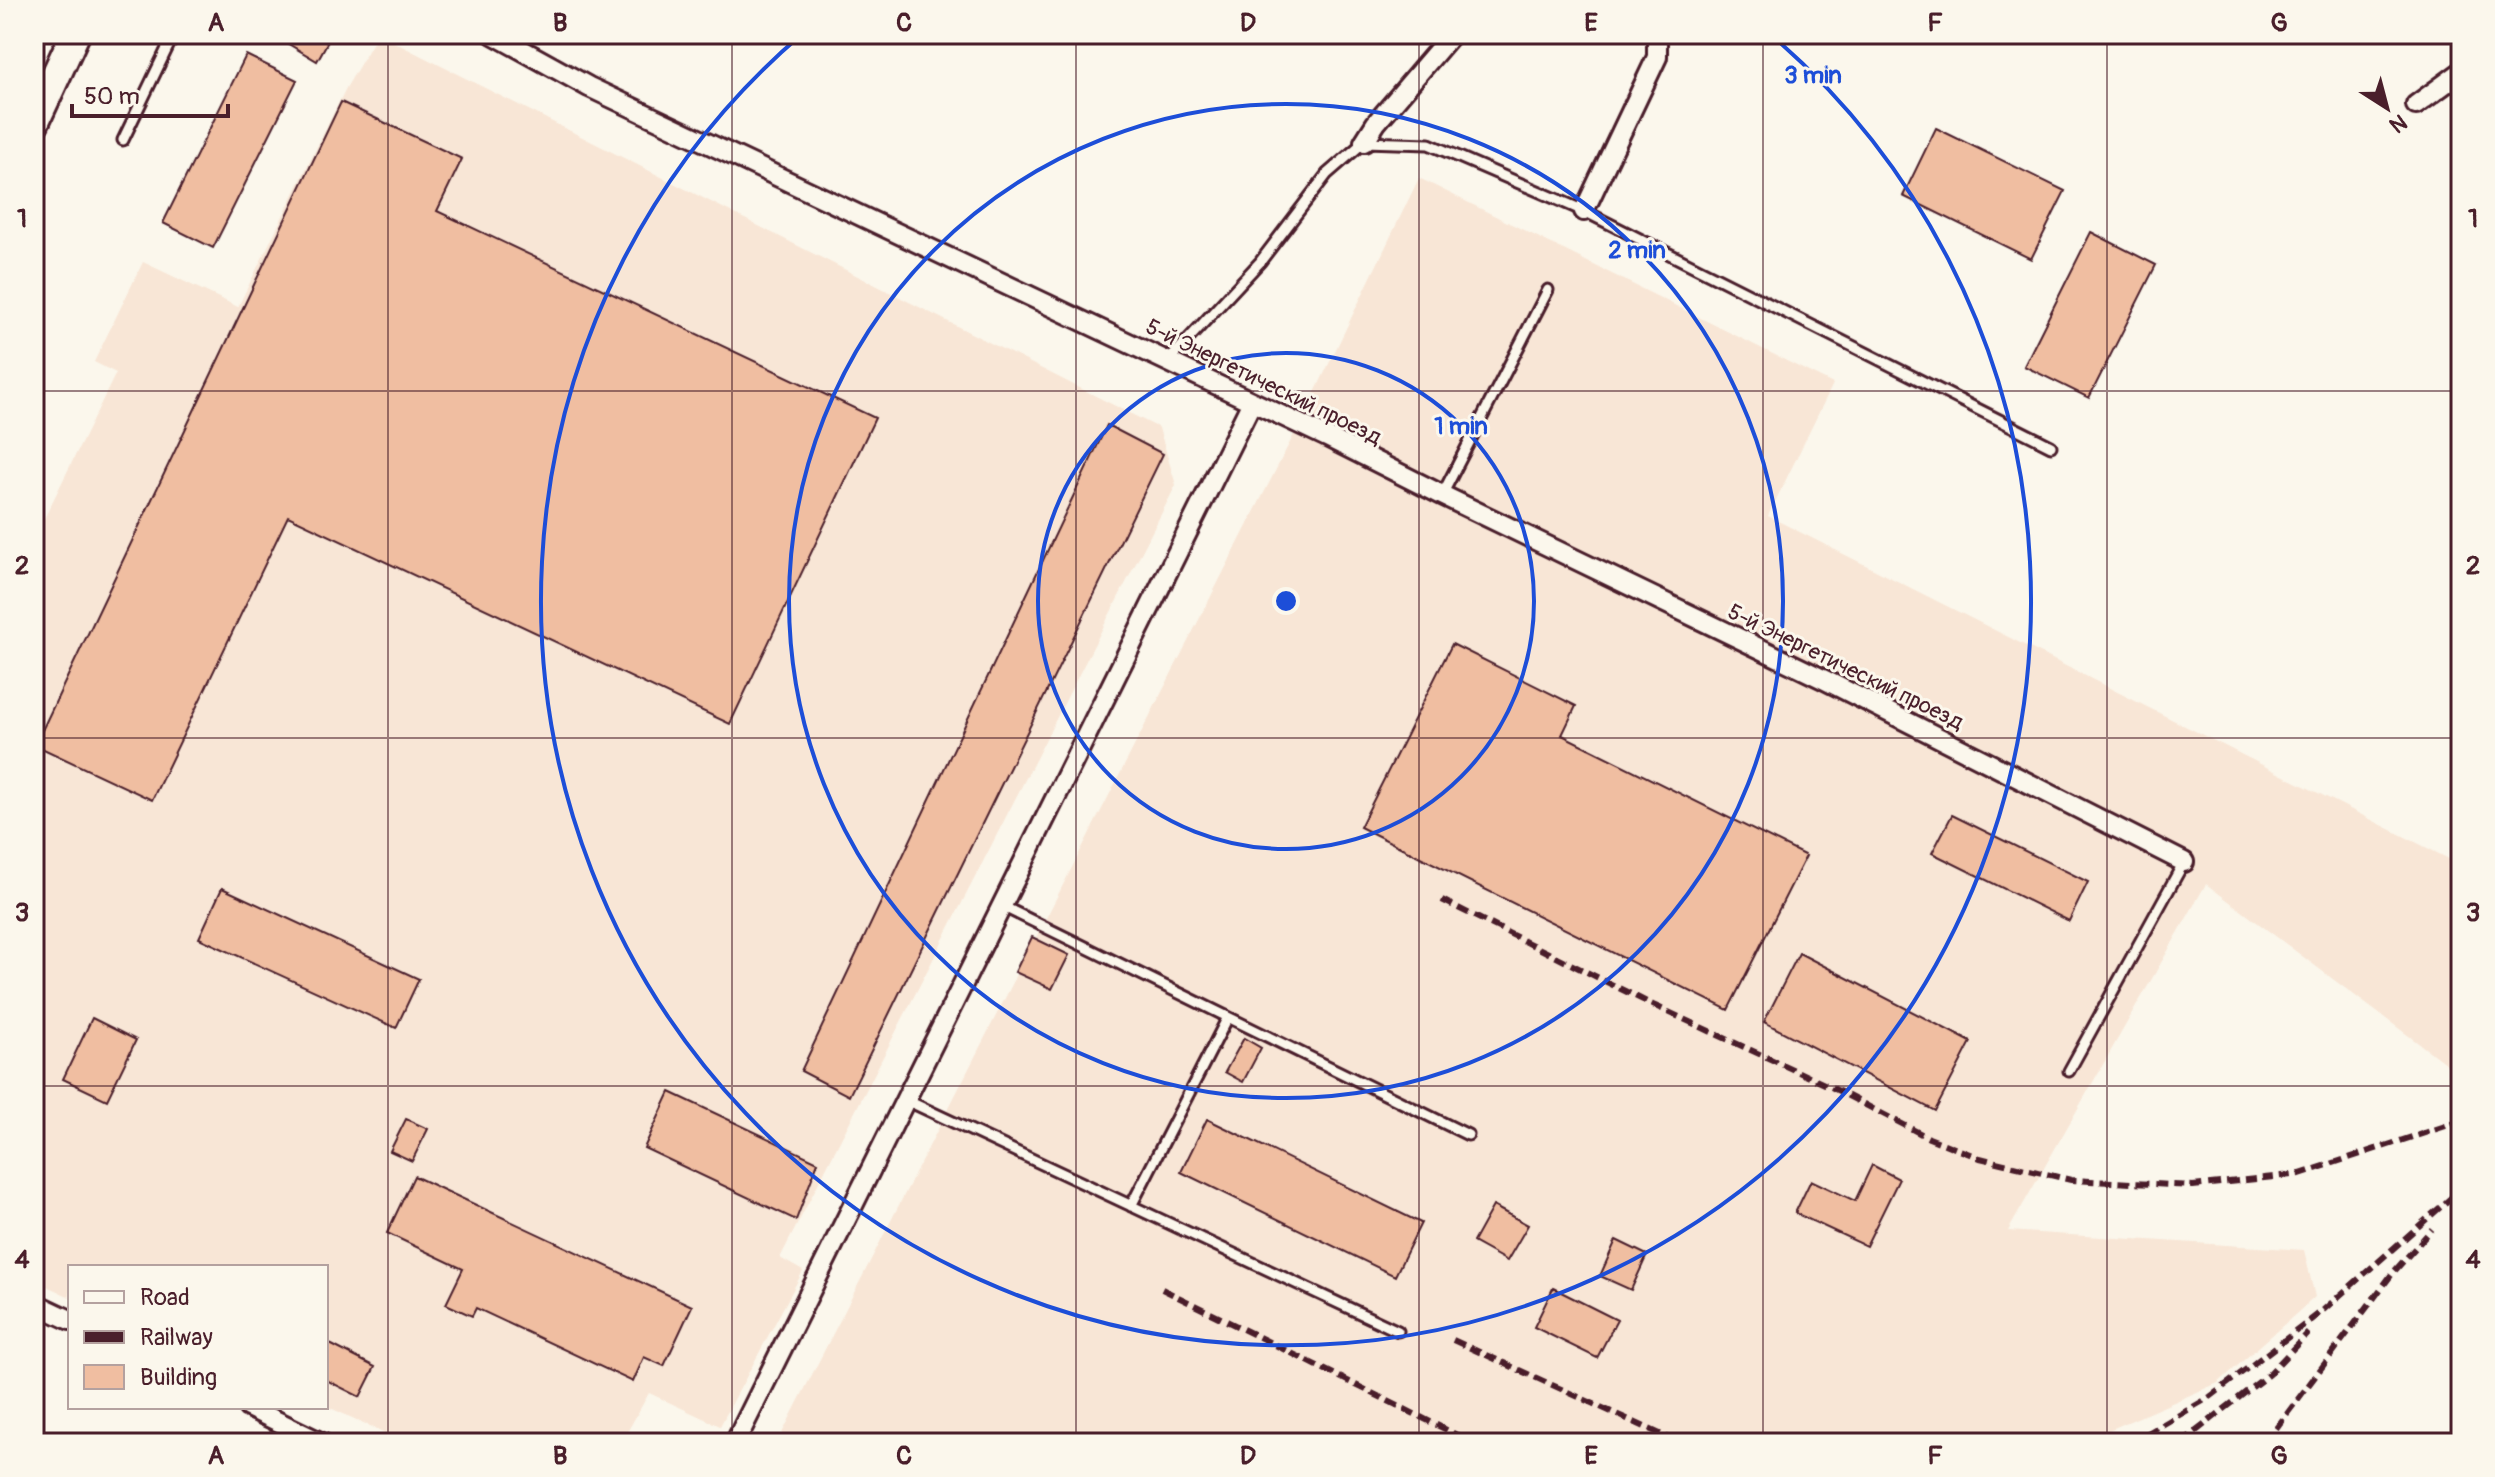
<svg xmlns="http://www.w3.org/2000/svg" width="2495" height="1477" font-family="Pangolin,sans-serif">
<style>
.built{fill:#f8e6d6}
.building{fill:#f0bea1;stroke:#4a1f2b;stroke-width:2}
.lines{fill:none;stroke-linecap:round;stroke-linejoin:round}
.lane-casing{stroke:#4a1f2b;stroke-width:15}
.street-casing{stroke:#4a1f2b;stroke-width:24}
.primary-casing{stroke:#4a1f2b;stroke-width:34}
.lane{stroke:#fbf7ec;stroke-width:9}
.street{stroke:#fbf7ec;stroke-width:18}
.primary{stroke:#fbf7ec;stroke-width:28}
.rail{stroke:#4a1f2b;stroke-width:6;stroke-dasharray:12 6;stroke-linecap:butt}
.grid{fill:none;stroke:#4a1f2b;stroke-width:2;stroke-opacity:0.55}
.ring{fill:none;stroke:#1d4ed8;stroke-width:4}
.labels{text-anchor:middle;stroke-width:6;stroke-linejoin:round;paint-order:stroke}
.street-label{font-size:22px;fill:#4a1f2b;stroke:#fbf7ec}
.centre{fill:#1d4ed8;stroke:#fbf7ec;stroke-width:4}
.ring-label{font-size:24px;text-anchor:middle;font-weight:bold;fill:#1d4ed8;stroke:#fbf7ec;stroke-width:6;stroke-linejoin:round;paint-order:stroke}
.neatline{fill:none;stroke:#4a1f2b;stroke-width:3}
.grid-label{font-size:26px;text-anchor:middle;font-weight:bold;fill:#4a1f2b}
</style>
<rect width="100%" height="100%" fill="#fbf7ec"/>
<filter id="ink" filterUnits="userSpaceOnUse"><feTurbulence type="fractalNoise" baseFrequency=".0125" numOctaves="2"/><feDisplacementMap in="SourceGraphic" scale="16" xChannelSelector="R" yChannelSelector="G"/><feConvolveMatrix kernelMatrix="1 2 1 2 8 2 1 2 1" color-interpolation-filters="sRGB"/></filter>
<g filter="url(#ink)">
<path class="built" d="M378,34L1159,428L1176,485L780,1258L803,1271L720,1426L649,1393L621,1443H407L326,1406V1267H70V1297L34,1280V539L116,373L94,362L143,262L238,307L346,88Z
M1419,178L1833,384L1768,516L2461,865V1075L2206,884L2008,1231L2304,1250L2315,1297L2218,1383L2079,1443H777L1307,409Z"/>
<path class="building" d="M272,34H332L317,61Z
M246,55L297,80L213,248L163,223Z
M341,102L462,159L437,211L875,418L730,724L288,516L152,800L35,745Z
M1936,128L2065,191L2031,259L1903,196Z
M2091,232L2156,265L2089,398L2024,366Z
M1107,425L1163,454L849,1096L801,1071Z
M1452,644L1576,706L1562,735L1806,856L1728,1010L1360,827Z
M1952,815L2088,882L2069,921L1932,853Z
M222,888L419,979L396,1028L199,938Z
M1032,937L1069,955L1052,989L1015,972Z
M1799,953L1971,1042L1935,1111L1764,1022Z
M92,1018L136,1040L107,1100L63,1079Z
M1244,1038L1261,1048L1243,1082L1225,1072Z
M670,1092L818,1162L796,1220L644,1148Z
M406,1119L428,1129L412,1161L390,1151Z
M1207,1119L1421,1223L1395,1276L1181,1172Z
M1872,1165L1899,1179L1866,1246L1795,1213L1811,1180L1855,1201Z
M414,1176L692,1306L664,1366L644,1357L633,1382L476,1308L472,1316L446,1304L463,1269L387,1233Z
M1493,1206L1528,1225L1507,1261L1473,1242Z
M1616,1240L1647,1255L1631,1290L1600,1276Z
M1553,1288L1617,1320L1597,1358L1534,1327Z
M326,1342L375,1367L360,1397L326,1380Z"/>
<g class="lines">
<g class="lane-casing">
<path id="lane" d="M123,140L174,34
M1168,361L1260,262L1327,174L1364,142L1429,144L1584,211L2051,446
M1442,495L1548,290
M1002,906L1468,1135
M2069,1071L2184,862
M906,1100L1398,1331
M1131,1206L1228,1017"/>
</g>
<g class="street-casing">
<path id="street" d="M493,34L589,87L1327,437L1442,495L1825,680L2184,862
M2416,105L2461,72
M1364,142L1376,123L1452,34
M1584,211L1657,57V34
M34,1303L70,1320
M248,1407L322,1443
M735,1443L1252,402"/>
</g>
<g class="primary-casing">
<path id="primary" d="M34,123L75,34"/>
</g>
<use href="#lane" class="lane"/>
<use href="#street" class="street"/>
<use href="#primary" class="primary"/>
<path class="rail" d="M1442,900L1653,1005L1831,1087L1929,1138L1980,1158L2071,1180L2193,1186L2300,1174L2461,1121
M1162,1289L1473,1443
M1453,1340L1680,1443
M2131,1443L2210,1397L2321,1312L2461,1189
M2181,1443L2269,1374L2308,1333
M2265,1443L2392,1274L2432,1229"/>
</g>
</g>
<path class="grid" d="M388,34V1443M732,34V1443M1076,34V1443M1419,34V1443M1763,34V1443M2107,34V1443M34,391H2461M34,738H2461M34,1086H2461"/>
<g class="ring">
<circle cx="1286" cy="601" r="248"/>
<circle cx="1286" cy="601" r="497"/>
<path d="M1770 34A745 745 0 1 1 802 34"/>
</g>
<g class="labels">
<g class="street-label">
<text transform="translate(1264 381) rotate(26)" y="8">5-й Энергетический проезд</text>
<text transform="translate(1846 666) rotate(26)" y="8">5-й Энергетический проезд</text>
</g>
</g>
<circle cx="1286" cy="601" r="12" class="centre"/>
<g class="ring-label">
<text x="1813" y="83">3 min</text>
<text x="1637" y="258">2 min</text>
<text x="1461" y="434">1 min</text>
</g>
<rect width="2495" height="1477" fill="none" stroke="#fbf7ec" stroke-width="88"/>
<rect x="68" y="1265" width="260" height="144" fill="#fbf7ec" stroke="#b4a19f" stroke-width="2"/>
<rect x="84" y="1291" width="40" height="12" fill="#fbf7ec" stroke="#b4a19f" stroke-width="2"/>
<text x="140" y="1305" font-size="24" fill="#4a1f2b">Road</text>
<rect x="84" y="1331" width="40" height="12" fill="#4a1f2b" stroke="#b4a19f" stroke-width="2"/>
<text x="140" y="1345" font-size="24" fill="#4a1f2b">Railway</text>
<rect x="84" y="1365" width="40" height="24" fill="#f0bea1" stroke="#b4a19f" stroke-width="2"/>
<text x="140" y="1385" font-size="24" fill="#4a1f2b">Building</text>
<g transform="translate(2387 108) rotate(144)" stroke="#fbf7ec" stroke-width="6" paint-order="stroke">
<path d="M0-6L14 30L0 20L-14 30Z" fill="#4a1f2b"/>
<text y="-12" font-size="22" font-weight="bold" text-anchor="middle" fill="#4a1f2b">N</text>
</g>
<path d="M72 104v12h156v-12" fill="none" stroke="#4a1f2b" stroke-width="4"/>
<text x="84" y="104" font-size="24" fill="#4a1f2b" stroke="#fbf7ec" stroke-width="6" paint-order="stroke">50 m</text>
<rect x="44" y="44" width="2407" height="1389" class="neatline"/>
<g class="grid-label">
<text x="216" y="31">A</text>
<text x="560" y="31">B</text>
<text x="904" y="31">C</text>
<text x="1248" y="31">D</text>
<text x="1591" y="31">E</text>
<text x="1935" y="31">F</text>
<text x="2279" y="31">G</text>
<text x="22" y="227">1</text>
<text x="2473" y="227">1</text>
<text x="22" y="574">2</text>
<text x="2473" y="574">2</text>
<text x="22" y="921">3</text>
<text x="2473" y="921">3</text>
<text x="22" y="1268">4</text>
<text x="2473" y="1268">4</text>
<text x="216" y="1464">A</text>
<text x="560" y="1464">B</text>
<text x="904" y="1464">C</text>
<text x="1248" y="1464">D</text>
<text x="1591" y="1464">E</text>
<text x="1935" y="1464">F</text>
<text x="2279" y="1464">G</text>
</g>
</svg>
